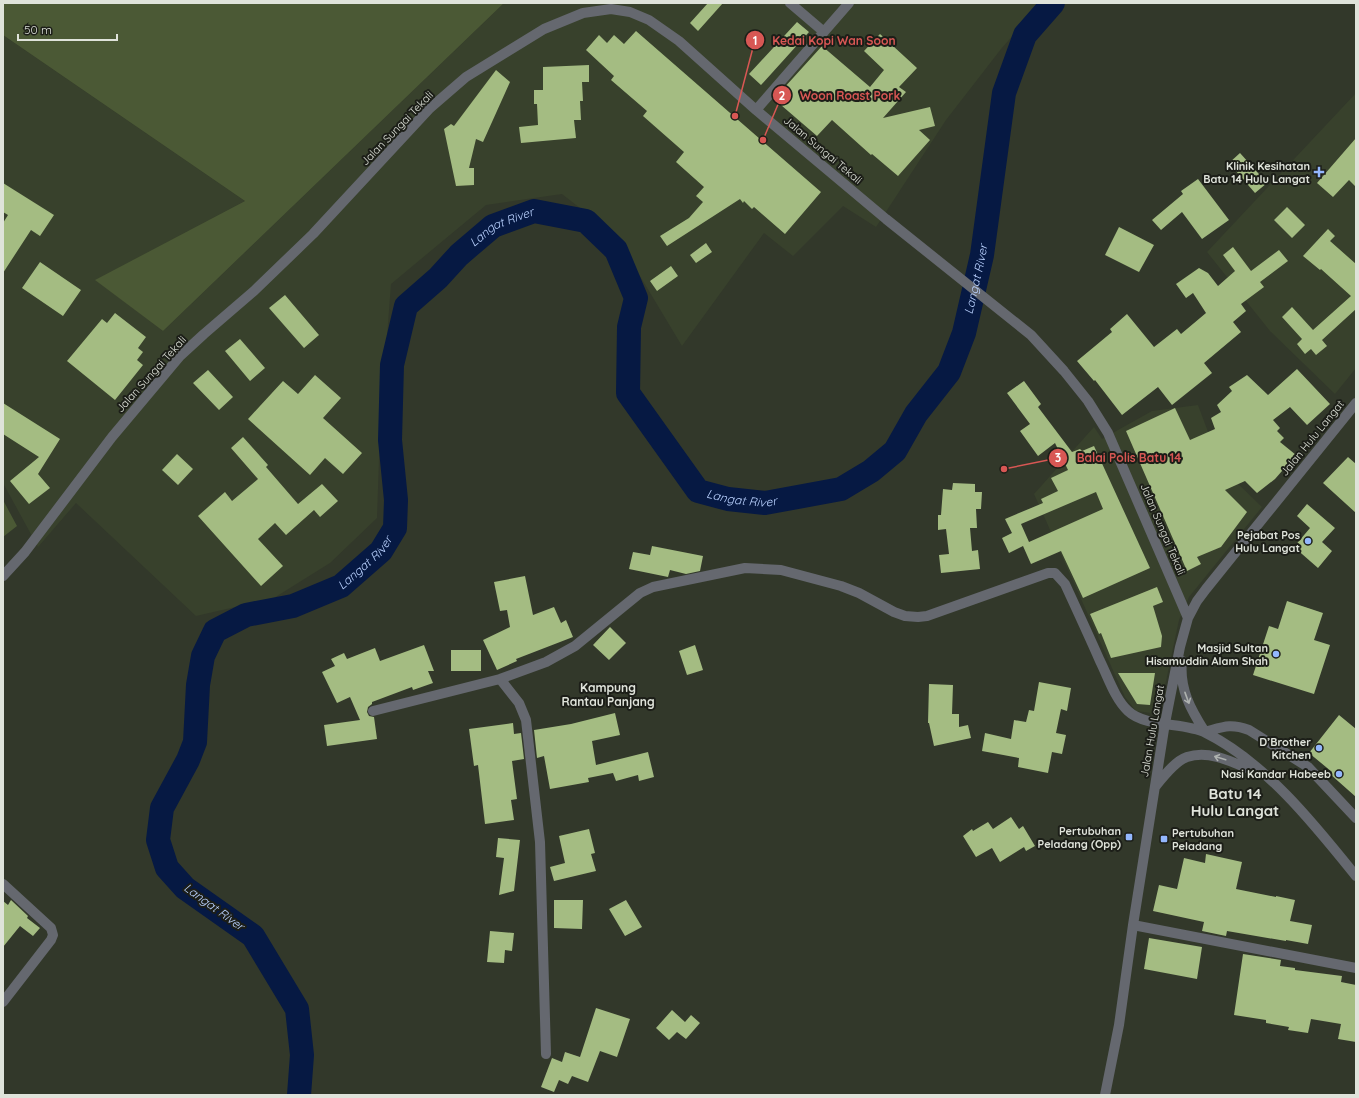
<svg xmlns="http://www.w3.org/2000/svg" width="1359" height="1098" font-family="Quicksand,sans-serif">
<style>
.built{fill:#38412c}
.green{fill:#4b5935}
.lines{fill:none;stroke-linecap:round;stroke-linejoin:round}
.river{stroke:#061943;stroke-width:24}
.building{fill:#a4bc82;fill-rule:evenodd}
.minor{stroke:#65686f;stroke-width:10}
.oneway{stroke:#aeb2af}
.poi-dot{fill:#93b7fd;stroke:#1c1e18;stroke-width:1.5}
.labels{text-anchor:middle;stroke-width:4;stroke-linejoin:round;paint-order:stroke}
.street-label{font-size:11px;fill:#dfe3da;stroke:#1c1e18}
.poi-label{font-size:11px;font-weight:bold;fill:#dfe3da;stroke:#1c1e18;text-anchor:end}
.water-label{font-size:12px;font-style:italic;fill:#bad2ff;stroke:#1c1e18}
.neighbourhood-label{font-size:12px;font-weight:bold;fill:#dfe3da;stroke:#1c1e18}
.district-label{font-size:15px;font-weight:bold;fill:#dfe3da;stroke:#1c1e18}
.leader{fill:none;stroke:#d85754;stroke-width:1.5}
.callout-dot{fill:#d85754;stroke:#1c1e18;stroke-width:1.5}
.mark-label{font-size:12px;text-anchor:middle;font-weight:bold;fill:#fff}
.callout-label{font-size:12px;text-anchor:middle;font-weight:bold;fill:#d85754;stroke:#1c1e18;stroke-width:4;stroke-linejoin:round;paint-order:stroke}
</style>
<rect width="100%" height="100%" fill="#32382a"/>
<path class="built" d="M504,3H1041L1001,49L946,120L876,227L843,206L793,256L764,233L682,346L616,236L562,194L486,205L391,284L380,429L377,518L330,563L274,598L196,616L76,503L38,547L3,483V35L245,201L96,280L163,331Z
M1356,93V368L1335,394L1270,331L1207,252Z
M1198,405L1213,445L1229,475L1262,507L1189,597L1179,620L1159,714L1136,711L1125,697L1034,494L1094,427L1102,439L1152,411Z"/>
<path class="green" d="M3,3H504L163,331L95,280L245,201L3,35Z
M3,500L17,526L3,537Z"/>
<g class="lines">
<path class="river" id="s1" d="M299,1095L302,1055L297,1009L253,936L185,888L167,868L158,840L162,808L188,760L195,742L198,685L203,656L215,631L246,615L293,606L341,586L381,551L395,528L396,500L390,440L392,365L406,306L438,278L459,255L493,226L534,211L586,221L616,250L636,298L629,327L628,393L698,491L728,499L765,503L841,489L871,471L895,451L916,414L949,372L964,333L982,255L1004,93L1025,35L1053,3"/>
</g>
<path class="building" d="M708,3H723L698,31L690,23Z
M797,22L809,32L761,85L749,74Z
M636,31L821,192L785,234L754,207L752,209L744,201L743,203L740,199L667,246L660,236L689,218L703,202L696,196L704,187L676,162L684,152L643,116L647,111L611,80L614,76L586,50L599,35L607,43L614,35L624,44Z
M880,34L917,68L899,87L906,92L883,118L930,107L935,126L919,130L930,140L898,176L872,154L871,155L832,120L817,136L774,99L822,46L870,87L884,70L864,51Z
M589,65V82H582L583,101H580L581,120H574L576,138L521,143L519,127L538,125L537,104H534V90H543V67Z
M496,70L510,82L483,142L476,139L469,168H474V185L456,186L444,129L451,124L454,126Z
M1356,138V187L1349,180L1333,197L1317,183Z
M1240,153L1267,183L1255,193L1229,163Z
M1198,179L1229,220L1202,239L1182,212L1161,230L1152,220L1183,194L1181,191Z
M3,183L54,215L40,236L31,230L3,273V223L8,215L3,212Z
M1287,207L1305,225L1292,238L1274,220Z
M1119,227L1154,245L1139,272L1105,255Z
M1328,229L1335,236L1330,241L1356,264V309L1322,340L1327,346L1316,355L1311,349L1305,354L1297,344L1302,339L1282,317L1292,307L1313,330L1351,296L1321,269L1320,270L1303,256Z
M706,243L712,252L696,263L690,255Z
M1233,247L1251,271L1279,250L1288,261L1260,282L1264,287L1241,304L1246,311L1233,322L1241,332L1204,363L1212,373L1172,405L1158,387L1122,415L1095,380L1094,381L1077,361L1112,332L1110,329L1127,314L1154,347L1177,329L1181,334L1206,313L1193,293L1186,298L1176,284L1199,268L1208,273L1218,286L1235,271L1223,255Z
M40,262L81,290L63,316L22,288Z
M671,266L678,276L657,291L650,281Z
M285,295L319,335L304,348L269,308Z
M115,313L146,337L138,348L143,352L137,360L143,365L115,400L67,361L102,319L107,323Z
M240,339L265,368L250,381L225,351Z
M1297,369L1330,404L1307,425L1290,407L1273,420L1280,428L1277,431L1284,438L1280,442L1296,455L1275,479L1257,493L1245,481L1225,490L1247,512L1221,547L1197,557L1201,564L1187,571L1126,431L1175,408L1190,440L1215,429L1211,418L1221,412L1217,405L1232,391L1229,387L1247,375L1268,395Z
M208,370L233,397L219,410L193,383Z
M315,375L341,398L323,418L362,453L343,474L325,458L310,475L248,419L283,381L298,394Z
M1024,381L1041,404L1038,407L1072,452L1080,449L1082,451L1094,446L1150,568L1083,598L1061,551L1031,564L1023,546L1009,553L1002,538L1012,533L1005,519L1043,503L1041,499L1058,491L1051,478L1068,470L1055,443L1038,456L1020,431L1030,424L1007,393ZM1096,492L1103,509L1029,542L1021,524Z
M3,403L60,439L38,474L50,488L29,504L10,481L39,457L3,434Z
M243,437L268,465L266,467L298,504L322,484L338,501L320,517L314,510L286,535L275,523L258,539L283,566L261,586L198,516L225,492L232,501L258,479L231,448Z
M177,454L193,469L178,485L162,470Z
M1348,457L1356,464V513L1323,483Z
M953,483L975,484V492H982L981,509H976L977,528H970L972,551L978,550L980,569L941,573L939,555L949,554L946,529L938,530V515H941L943,489L952,490Z
M1307,504L1335,528L1322,542L1332,551L1318,568L1294,547L1310,528L1297,516Z
M652,546L703,556L700,571L686,574L670,570L668,577L629,569L633,552L650,555Z
M525,576L533,615L554,607L561,623L566,620L573,637L516,659L517,661L497,670L483,640L510,627L507,610L500,611L494,582Z
M1157,587L1163,602L1153,606L1162,636L1161,647L1111,658L1101,633L1099,634L1090,614Z
M1287,601L1323,613L1314,640L1330,645L1314,694L1253,675L1269,626L1278,629Z
M610,627L626,643L609,660L593,645Z
M424,645L434,671H428L433,683L413,690L412,687L372,702V704L368,707L367,712L369,716L374,717L377,739L327,746L324,725L360,720L350,697L337,703L322,672L335,666L331,659L344,653L347,659L375,648L380,661Z
M695,645L703,670L687,675L679,651Z
M451,650H481V671H451Z
M1118,673H1155L1150,705L1137,704Z
M1039,682L1071,688L1067,711L1061,709L1056,733L1066,735L1062,754L1052,752L1048,773L1018,767L1019,758L982,751L985,733L1011,739L1014,720L1026,722L1029,710L1034,711Z
M929,684L953,685L952,714H959V727L968,725L971,738L934,746L929,723H928Z
M615,713L620,735L592,741L596,765L648,752L654,777L639,781L638,775L616,781L613,773L588,778L589,782L550,789L544,756L537,758L534,730L571,724Z
M1339,715L1356,729V797L1330,774L1332,772L1309,753Z
M513,723L514,734L521,733L524,759L512,761L517,799L511,800L514,820L485,824L478,765L474,766L469,729Z
M1011,817L1019,829L1023,826L1035,846L1026,851L1024,847L1000,862L992,848L976,857L963,836L972,829L973,831L988,822L993,829Z
M589,829L595,853L591,854L596,871L554,881L550,867L565,863L559,836Z
M498,838L520,840L514,891L499,895L504,858L496,857Z
M1206,854L1242,862L1236,889L1276,897V896L1295,900L1290,921L1312,925L1308,944L1286,940V941L1227,931L1226,936L1202,931L1204,922L1153,911L1159,885L1177,889L1184,858L1205,863Z
M11,900L28,916L27,918L40,928L33,936L20,926L3,947V901L8,905Z
M554,900H583L582,929L554,928Z
M626,900L642,927L625,936L609,909Z
M490,931L514,933L512,951L505,950L504,963L487,962Z
M1149,938L1202,947L1197,979L1144,969Z
M1243,954L1281,960L1280,966L1295,968V970L1342,976L1341,982L1356,985V1042L1338,1039L1341,1024L1311,1019L1308,1033L1288,1030L1289,1027L1266,1023V1020L1234,1015Z
M596,1008L630,1019L617,1057L600,1051L588,1082L572,1076L568,1084L559,1080L554,1092L541,1087L552,1058L562,1062L565,1052L580,1057Z
M672,1010L685,1022L691,1015L700,1023L686,1039L677,1032L669,1040L656,1028Z"/>
<g class="lines">
<path class="minor" d="M790,3L824,32
M756,110L849,3
M3,576L25,552L112,437L180,356L204,334L254,291L313,234L429,109L466,77L544,29L583,13L611,9L630,12L649,20L679,41L756,110L886,219L1031,335L1064,371L1088,401L1108,433L1188,618
M1182,661C1179,689 1191,710 1205,732
M500,679L519,703L526,720L540,842L546,1054
M373,711L500,679L546,662L575,646L640,593L653,587L745,568L781,570L841,586L859,593L894,612L905,616L918,617L927,616L1048,573H1055L1065,584C1077,610 1089,636 1100,661C1108,677 1115,699 1128,711C1146,728 1185,722 1206,733C1266,763 1315,825 1356,876
M1205,732C1223,727 1230,723 1249,730L1308,767L1356,818
M1155,787C1163,777 1175,761 1187,757C1211,749 1236,764 1258,773
M3,884L51,928L53,935L51,940L3,1002
M1133,925L1356,968
M1105,1095L1119,1025L1133,925L1165,723L1180,647L1188,618L1197,601L1206,589L1356,403"/>
</g>
<defs><path id="oneway-shaft" d="M-6 0H5M1.5-3L5.5 0L1.5 3" fill="none" stroke-width="1.6" stroke-linecap="round" stroke-linejoin="round"/></defs>
<g class="oneway">
<use href="#oneway-shaft" transform="translate(1187 698) rotate(70)"/>
<use href="#oneway-shaft" transform="translate(1220 758) rotate(-163)"/>
</g>
<g class="poi-dot">
<path d="M1317 166h4v4h4v4h-4v4h-4v-4h-4v-4h4z"/>
<circle cx="1308" cy="541" r="4"/>
<circle cx="1276" cy="654" r="4"/>
<circle cx="1319" cy="748" r="4"/>
<circle cx="1339" cy="774" r="4"/>
<rect x="1125" y="833" width="8" height="8" rx="2"/>
<rect x="1160" y="835" width="8" height="8" rx="2"/>
</g>
<g class="labels">
<g class="street-label">
<text transform="translate(397 128) rotate(-46)" y="4">Jalan Sungai Tekali</text>
<text transform="translate(823 150) rotate(40)" y="4">Jalan Sungai Tekali</text>
<text transform="translate(151 374) rotate(-48)" y="4">Jalan Sungai Tekali</text>
<text transform="translate(1312 438) rotate(-51)" y="4">Jalan Hulu Langat</text>
<text transform="translate(1163 529) rotate(67)" y="4">Jalan Sungai Tekali</text>
<text transform="translate(1152 731) rotate(-80)" y="4">Jalan Hulu Langat</text>
</g>
<g class="poi-label">
<text x="1310" y="170">Klinik Kesihatan<tspan x="1310" dy="13">Batu 14 Hulu Langat</tspan></text>
<text x="1300" y="539">Pejabat Pos<tspan x="1300" dy="13">Hulu Langat</tspan></text>
<text x="1268" y="652">Masjid Sultan<tspan x="1268" dy="13">Hisamuddin Alam Shah</tspan></text>
<text x="1311" y="746">D’Brother<tspan x="1311" dy="13">Kitchen</tspan></text>
<text x="1331" y="778">Nasi Kandar Habeeb</text>
<text x="1121" y="835">Pertubuhan<tspan x="1121" dy="13">Peladang (Opp)</tspan></text>
<text x="1172" y="837" text-anchor="start">Pertubuhan<tspan x="1172" dy="13">Peladang</tspan></text>
</g>
<g class="water-label">
<text dy="4" stroke="none"><textPath href="#s1" startOffset="1096">Langat River</textPath></text>
<text dy="4" stroke="none"><textPath href="#s1" startOffset="1900">Langat River</textPath></text>
<text dy="4" stroke="none"><textPath href="#s1" startOffset="1540">Langat River</textPath></text>
<text dy="4" stroke="none"><textPath href="#s1" startOffset="700">Langat River</textPath></text>
<text transform="translate(214 907) rotate(36)" y="4">Langat River</text>
</g>
<g class="neighbourhood-label">
<text x="608" y="692">Kampung<tspan x="608" dy="14">Rantau Panjang</tspan></text>
</g>
<g class="district-label">
<text x="1235" y="799">Batu 14<tspan x="1235" dy="17">Hulu Langat</tspan></text>
</g>
</g>
<path class="leader" d="M735 116L755 40M763 140L782 95M1004 469L1058 458"/>
<g class="callout-dot">
<circle cx="735" cy="116" r="4"/>
<circle cx="763" cy="140" r="4"/>
<circle cx="1004" cy="469" r="4"/>
<circle cx="755" cy="40" r="10"/>
<circle cx="782" cy="95" r="10"/>
<circle cx="1058" cy="458" r="10"/>
</g>
<g class="mark-label">
<text x="755" y="45">1</text>
<text x="782" y="100">2</text>
<text x="1058" y="462">3</text>
</g>
<g class="callout-label">
<text x="834" y="45">Kedai Kopi Wan Soon</text>
<text x="850" y="100">Woon Roast Pork</text>
<text x="1129" y="462">Balai Polis Batu 14</text>
</g>
<rect width="1359" height="1098" fill="none" stroke="#dfe3da" stroke-width="8"/>
<path d="M18 34v6h99v-6" fill="none" stroke="#dfe3da" stroke-width="2"/>
<text x="24" y="34" font-size="12" fill="#dfe3da" stroke="#1c1e18" stroke-width="3" paint-order="stroke">50 m</text>
</svg>
